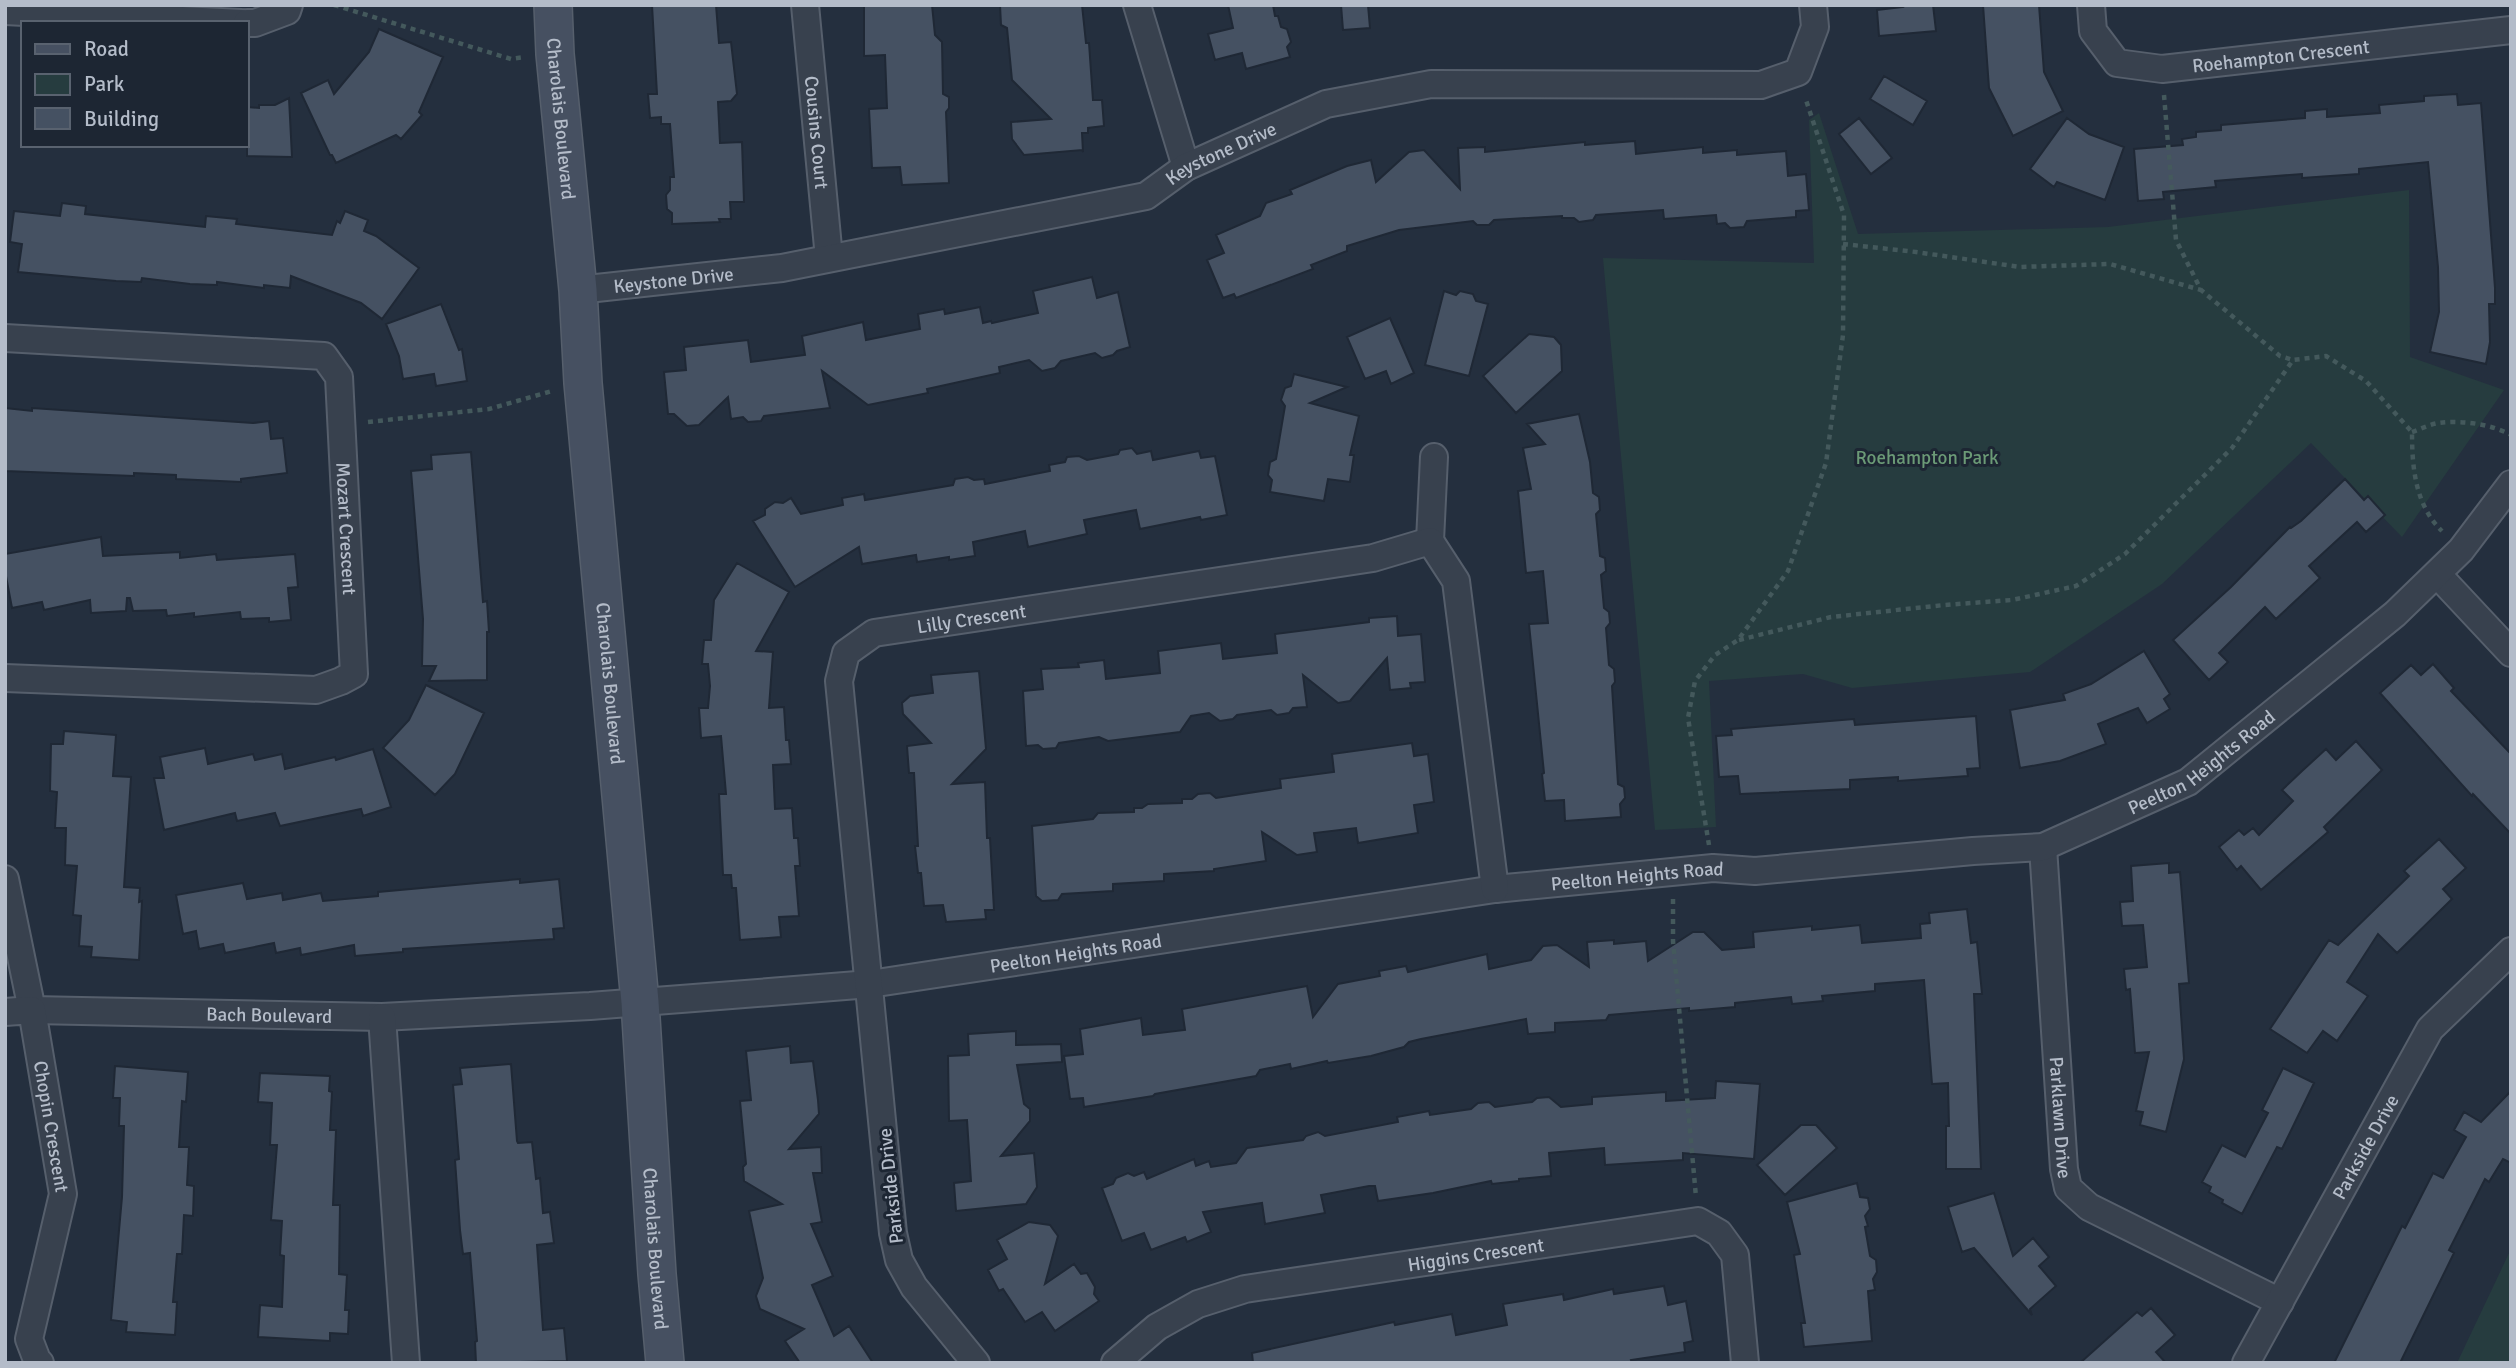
<svg xmlns="http://www.w3.org/2000/svg" width="2516" height="1368" font-family="Signika,sans-serif">
<style>
.green{fill:#263c3f}
.building{fill:#455162;stroke:#1f2835;stroke-width:2}
.lines{fill:none;stroke-linecap:round;stroke-linejoin:round}
.street-casing{stroke:#565f6c;stroke-width:30}
.secondary-casing{stroke:#565f6c;stroke-width:40}
.path{stroke:#44595c;stroke-width:4.5;stroke-dasharray:5 5;stroke-linecap:butt}
.street{stroke:#38414e;stroke-width:26}
.secondary{stroke:#465061;stroke-width:37}
.labels{text-anchor:middle;stroke-width:6;stroke-linejoin:round;paint-order:stroke}
.street-label{font-size:19px;fill:#b4bcc9;stroke:#1d2633}
.park-label{font-size:19px;fill:#6b9a76;stroke:#1d2633}
</style>
<rect width="100%" height="100%" fill="#242f3e"/>
<path class="green" d="M1819,113L1858,234L2108,227L2409,190L2410,357L2504,390L2402,537L2311,443L2162,584L2030,672L1852,688L1803,674L1709,681L1716,827L1655,830L1603,258L1814,263L1809,120Z
M2511,1249V1363H2457Z"/>
<path class="building" d="M652,5H716L719,43L731,42L737,94L731,101L718,102L720,143L742,142L744,202H730L731,219H719L720,222L672,224V213L667,209L666,195L670,190V177H674L670,124H661V117L650,118L648,94H657Z
M864,5H932L935,35L942,42L943,94L949,97V108L946,112L949,183L902,185L900,167L872,168L869,109L887,108L885,55L864,56Z
M1000,5H1082L1086,43H1089L1093,100H1102L1104,126L1088,128V133H1082L1083,152L1082,150L1024,155L1012,139L1011,122L1051,119L1012,80L1007,28L1001,25Z
M1228,5H1273L1275,16H1278L1281,27L1287,29L1291,42L1287,47L1290,57L1246,69L1242,53L1215,60L1208,34L1233,28Z
M1341,5H1368L1370,28L1343,30Z
M1902,5H1933L1936,31L1879,36L1877,10L1903,7Z
M1983,5H2039L2044,72L2063,111L2013,136L1989,88Z
M379,29L443,57L419,112L422,115L401,139L396,135L336,163L332,155H330L301,93L328,80L334,94L369,52Z
M1884,76L1927,101L1913,125L1870,99Z
M2457,94L2458,105L2481,103L2495,288V304H2489L2490,342L2486,364L2430,352L2439,312L2438,267L2428,162L2359,169V174L2302,178V174L2215,181L2216,187L2163,192L2164,199L2138,201L2134,149L2183,145L2182,139L2196,137V132L2221,130V125L2305,118V111L2327,109V117L2380,113L2379,105L2424,101V96Z
M289,98L292,157L247,156V107L259,108V105H275Z
M1859,118L1892,158L1871,174L1839,134Z
M2067,118L2089,134L2124,147L2105,200L2057,182L2054,187L2030,169Z
M1635,141L1636,154L1703,147V153L1737,150V155L1786,151L1788,176L1806,174L1809,210L1796,211V217L1747,221L1744,227L1730,228L1725,223L1717,224L1716,215L1664,219L1663,210L1596,215L1593,220L1579,222L1574,218H1562V216L1494,220L1489,225H1477L1473,221L1399,230L1347,246V251L1311,265L1313,269L1236,298L1234,294L1223,298L1207,260L1224,253L1216,235L1260,216L1266,203L1292,194L1290,190L1347,166L1371,160L1376,182L1409,152L1424,150L1460,189L1458,148L1485,147V152L1585,142V145Z
M62,203L86,206L85,214L205,227L206,216L237,219L236,224L332,235L337,221L340,223L345,211L368,220L364,231L376,236L419,268L382,319L361,303L291,276L290,288L264,285V288L217,282V285L190,284L142,278L141,282L116,281L18,272L22,244L10,242L14,211L60,216Z
M1092,277L1097,298L1118,292L1130,347L1117,351L1113,355L1102,358L1095,353L1061,361L1055,368L1042,371L1029,360L999,367L1000,373L927,389L928,393L868,405L822,371L830,408L764,416L761,421L748,422L743,417L731,419L728,397L699,425L687,426L674,414H668L664,372L686,370L684,347L748,340L751,362L805,355L802,336L863,322L866,340L920,329L918,314L944,309L945,314L980,307L983,323L991,321L992,323L1038,313L1033,291Z
M1444,291L1456,295L1460,291L1473,294L1476,301L1488,304L1469,376L1425,365Z
M441,304L459,350L462,349L467,381L436,386L434,374L403,379L399,356L386,324Z
M1390,318L1414,373L1391,384L1386,371L1365,379L1347,337Z
M1529,334L1554,337L1561,345L1562,371L1516,413L1483,376Z
M1294,374L1347,387L1310,403L1359,416L1350,455H1354L1350,482L1328,479L1324,501L1270,492L1272,480L1268,475L1270,462L1276,459L1285,406L1281,400L1285,388L1291,386Z
M5,408L32,411V408L253,423L269,421L271,439L283,438L287,473L241,479V482L176,479V475L134,473V476L5,471Z
M1579,414L1590,462L1593,493L1599,497L1600,510L1596,514L1600,556L1605,558L1606,571L1601,575L1604,608L1609,612L1610,623L1606,628L1609,665L1614,669L1615,682L1612,686L1618,784L1624,787L1625,798L1620,804L1621,817L1565,821L1564,800L1545,801L1542,774L1544,773L1529,624L1548,623L1543,571L1526,573L1518,491L1531,489L1523,448L1545,444L1527,424Z
M1132,448L1137,454L1151,451L1153,460L1199,451L1201,458L1215,456L1227,515L1201,520L1200,517L1140,529L1136,510L1084,520L1087,534L1028,547L1025,531L973,542L975,556L949,560V557L917,562L916,555L862,564L859,547L795,587L753,521L765,515V509L775,502L783,503L791,498L801,514L843,505L842,498L864,494L865,500L953,485L955,479L968,477L974,480L984,479L985,484L1050,471L1049,465L1065,462L1067,457L1079,456L1087,460L1118,454L1120,450Z
M471,452L483,602L487,601L489,632H487V680L429,681L436,666H422L423,619L411,471L432,469L431,455Z
M2345,479L2364,500L2368,496L2385,515L2366,532L2357,522L2309,566L2320,578L2276,619L2265,607L2219,653L2228,662L2209,680L2173,640L2231,587L2290,527L2291,528L2301,521Z
M101,537L103,556L180,552V558L216,554L217,560L295,554L298,587L288,588L291,620L269,622V618L241,619L240,612L194,617V613L167,616L166,610L133,611L130,598H127L126,611L91,613L90,600L44,610L42,602L12,608L5,571V554Z
M737,563L789,592L756,651L773,652L769,708L784,707L786,740H789L791,764L773,765L775,809L792,808L794,838H798L800,866H795L799,916L779,917L781,937L740,940L736,888H732L731,875H723L719,794H726L721,736L701,738L699,708H708L710,686L708,664H702L704,640H711L714,600Z
M1397,616L1398,636L1421,634L1425,682L1410,683L1411,688L1390,690L1387,658L1350,701L1338,703L1303,675L1307,707L1293,708L1289,713L1277,715L1271,710L1237,715L1233,719L1220,721L1209,713L1191,716L1180,732L1108,741L1099,737L1059,743L1056,748L1043,749L1038,745L1026,746L1023,691L1043,689L1041,669L1079,667L1078,663L1104,660L1106,679L1160,673L1158,651L1221,643L1223,659L1277,653L1275,634L1369,622V618Z
M2144,651L2170,694L2164,699L2170,709L2147,723L2138,708L2098,724L2106,744L2060,761L2020,768L2010,710L2065,700L2063,694L2091,684Z
M2433,664L2454,688L2451,691L2511,754V834L2473,794L2472,796L2380,693L2411,665L2421,675Z
M979,671L986,749L952,784L985,782L987,838H990L994,910H985L986,919L946,922L943,905L924,906L921,873H918L915,846H918L914,773H909L907,746L931,743L903,714L902,703L910,696L933,693L931,675Z
M426,685L484,713L455,774L435,795L383,748L409,720Z
M1976,716L1980,768L1967,769L1968,776L1898,781V777L1850,780V789L1740,794L1738,776L1719,777L1716,736L1732,735L1731,729L1854,719L1855,725Z
M64,731L116,735L113,776L131,777L124,887L140,888L139,902L142,901L139,960L91,957L92,947L79,946L81,916L73,915L77,866L65,865L66,828H55L57,792L50,791L51,744H63Z
M2356,741L2382,770L2324,827L2328,832L2261,890L2241,866L2237,870L2219,847L2239,830L2244,835L2253,828L2259,835L2293,801L2282,790L2302,771L2326,749L2336,760Z
M1412,743L1414,756L1428,754L1434,802L1414,805L1418,833L1358,843L1356,828L1314,833L1317,852L1297,855L1262,832L1266,861L1214,869V871L1164,874V881L1113,884V891L1062,894L1058,900L1042,901L1036,896L1032,826L1093,819L1098,813L1134,812V808H1142L1148,804L1182,803V799H1192L1198,794L1210,793L1216,798L1281,788L1280,779L1334,772L1332,754Z
M205,748L208,764L253,754L255,760L282,754L285,769L335,757L336,760L373,749L391,807L363,816L361,809L280,826L275,813L237,821L235,813L164,830L154,778H164L160,757Z
M2439,839L2466,868L2443,889L2452,899L2397,953L2378,934L2347,982L2368,996L2337,1041L2323,1031L2307,1053L2270,1029L2329,940L2338,945L2409,876L2404,871Z
M2169,863V873L2180,872L2189,983L2179,984L2184,1059L2166,1132L2140,1125L2143,1112L2136,1111L2149,1052L2135,1053L2130,989L2126,990L2124,969L2147,967L2143,925L2122,926L2120,902L2133,901L2131,866Z
M520,879V883L559,879L564,928L553,929L554,939L403,949V952L355,956L354,945L301,955L300,948L276,953L274,943L225,953L223,944L199,949L196,931L183,934L176,895L243,883L247,899L282,893L283,900L321,893L323,901L378,896V892Z
M1967,909L1971,943L1977,942L1982,994H1974L1981,1169H1946V1126H1949L1948,1083L1932,1084L1924,980L1875,984V991L1822,996L1823,1001L1792,1004L1791,997L1735,1003V1007L1689,1011V1008L1609,1015L1606,1020L1555,1023V1032L1528,1034L1526,1019L1421,1039L1409,1042L1404,1047L1371,1056L1328,1063L1327,1061L1291,1069L1290,1064L1260,1070L1256,1076L1155,1094L1153,1096L1084,1107L1083,1098L1070,1099L1064,1056L1083,1054L1080,1029L1141,1018L1143,1035L1185,1030L1182,1009L1307,986L1313,1017L1338,984L1380,976L1379,971L1406,966L1408,972L1487,954L1489,969L1531,960L1543,946L1557,945L1589,967L1587,942L1614,940V944L1646,941L1648,961L1693,932H1704L1722,950L1754,947L1753,932L1812,926V930L1860,925L1862,943L1921,938L1920,924L1930,923L1929,913Z
M1016,1031V1045L1061,1044L1062,1062L1017,1065L1024,1104L1030,1109V1121L1001,1156L1034,1153L1037,1187L1026,1204L956,1211L954,1183L971,1181L967,1120L949,1121L948,1056L969,1055L968,1034Z
M790,1046L791,1063L813,1061L818,1100L819,1114L789,1149L821,1147L822,1173H813L822,1222L811,1224L833,1276L812,1285L834,1336L849,1326L873,1363H800L785,1341L804,1329L760,1309L756,1296L763,1278L749,1211L782,1204L744,1181L743,1167L746,1164L740,1101L751,1100L746,1051Z
M511,1064L517,1141L518,1143L532,1142L536,1179L540,1178L543,1213L550,1212L554,1243L537,1245L543,1330L564,1328L567,1361L476,1363L475,1342L477,1341L470,1253L463,1254L460,1230L455,1160L459,1159L453,1085L462,1084L460,1068Z
M115,1066L188,1072L186,1102L182,1101L179,1147H189L187,1185L194,1186L193,1216L184,1215L182,1254H177L173,1302H177L175,1335L126,1332L127,1322L111,1320L122,1197L124,1126H119L120,1098H113Z
M2283,1068L2314,1083L2282,1149L2277,1147L2242,1214L2222,1203L2223,1200L2209,1192L2211,1187L2202,1182L2222,1145L2245,1157L2268,1113L2262,1110Z
M260,1073L330,1076L329,1091L332,1092L330,1130H336L333,1205H340L339,1274L347,1275L345,1310H349L348,1334L330,1333V1341L258,1337L260,1305L282,1307L284,1256L280,1255L282,1221L271,1220L277,1145H270L272,1103L258,1102Z
M1716,1081L1760,1084L1754,1159L1683,1153V1160L1605,1165L1604,1148L1549,1153L1551,1176L1519,1179V1181L1492,1184L1491,1181L1433,1193L1378,1201L1375,1186H1369L1321,1195L1325,1213L1265,1224L1262,1203L1203,1212L1211,1232L1187,1242L1185,1237L1151,1250L1144,1233L1122,1241L1102,1188L1113,1184L1116,1178L1128,1173L1134,1176L1144,1172L1147,1179L1194,1159L1196,1166L1209,1161L1211,1167L1236,1163L1247,1148L1303,1140L1306,1136L1318,1132L1325,1136L1398,1122L1397,1117L1429,1111L1430,1115L1471,1109L1478,1103L1489,1102L1495,1107L1532,1102L1537,1098L1549,1097L1561,1107L1592,1104V1097L1666,1092V1101L1715,1098Z
M2511,1091V1163L2503,1159L2489,1182L2485,1179L2449,1250L2454,1253L2400,1363H2334L2402,1226L2405,1228L2433,1173L2443,1178L2466,1137L2454,1130L2464,1112L2481,1122Z
M1801,1125H1816L1837,1148L1785,1195L1757,1165Z
M1857,1183L1860,1197L1868,1198L1870,1209L1865,1216L1868,1226L1865,1227L1870,1256L1876,1260L1877,1272L1873,1279L1875,1290L1868,1291L1872,1341L1804,1347L1801,1323H1805L1794,1255L1800,1254L1787,1202Z
M1994,1193L2013,1256L2033,1238L2049,1257L2039,1266L2056,1286L2030,1309L2032,1315L1974,1248L1962,1252L1948,1207Z
M1029,1222L1050,1225L1058,1236L1045,1284L1074,1264L1081,1274L1087,1273L1095,1287L1094,1294L1099,1301L1055,1331L1042,1312L1025,1322L1003,1289L999,1291L988,1270L1007,1259L997,1240Z
M1664,1286L1668,1305L1686,1301L1693,1341L1684,1343L1685,1352L1631,1360L1632,1363H1253L1252,1353L1394,1322L1395,1325L1452,1314L1456,1335L1507,1325L1503,1304L1563,1294L1564,1300L1613,1289L1614,1294Z
M2151,1308L2175,1335L2156,1352L2166,1363H2080L2137,1312L2142,1316Z"/>
<g class="lines">
<g class="street-casing">
<g id="street">
<path id="s1" d="M805,5L829,258"/>
<path d="M1137,5L1186,167"/>
<path id="s2" d="M2091,5L2093,31L2117,63L2162,69L2511,30"/>
<path d="M5,11L241,23"/>
<path d="M247,23H255L287,11L289,5"/>
<path id="s3" d="M578,290L782,268L1146,196L1186,167L1326,104L1431,84L1761,85L1798,72L1815,27L1813,5"/>
<path id="s4" d="M5,338L324,356L339,377L354,674L341,681L316,690L5,678"/>
<path d="M1430,541L1434,457"/>
<path d="M2437,574L2511,653"/>
<path id="s5" d="M2043,847L2064,1169L2068,1188L2089,1207L2280,1302"/>
<path id="s6" d="M5,879L32,1010L382,1017L590,1006L694,998L870,984L1495,889L1713,868L1755,871L1973,851L2043,847L2188,782L2395,614L2461,550L2511,484"/>
<path id="s7" d="M5,1012L32,1010L63,1194L29,1339L37,1360L40,1363"/>
<path d="M382,1017L406,1363"/>
<path id="s8" d="M976,1363L914,1287L899,1260L893,1233L839,681L846,653L874,633L1373,558L1430,541L1456,581L1495,889"/>
<path id="s9" d="M1115,1363L1157,1327L1198,1304L1245,1289L1698,1221L1719,1233L1735,1255L1745,1363"/>
<path id="s10" d="M2246,1363L2430,1029L2511,951"/>
</g>
</g>
<g class="secondary-casing">
<g id="secondary">
<path id="s11" d="M553,5L555,54L578,290L583,383L640,1002L657,1274L665,1363"/>
</g>
</g>
<path class="path" d="M334,5L511,59L525,57
M2164,95L2176,240L2201,290L2280,356L2293,360
M1843,244L1916,252L2020,267L2110,264L2201,290
M368,422L489,409L552,391
M2412,432C2421,429 2430,424 2439,423C2462,420 2491,424 2511,435
M1739,640L1831,617L1944,605L2012,600L2076,586L2125,554L2232,448L2293,360L2326,356L2366,381L2412,432C2412,467 2415,505 2442,531
M1709,845L1688,718L1695,681L1715,655L1738,640L1788,571L1826,463L1843,335L1844,215L1805,97
M1673,899V941L1696,1197"/>
<use href="#street" class="street"/>
<use href="#secondary" class="secondary"/>
</g>
<g class="labels">
<g class="street-label">
<text dy="7" stroke="none"><textPath href="#s2" startOffset="231">Roehampton Crescent</textPath></text>
<text dy="7" stroke="none"><textPath href="#s11" startOffset="114">Charolais Boulevard</textPath></text>
<text dy="7" stroke="none"><textPath href="#s1" startOffset="128">Cousins Court</textPath></text>
<text dy="7" stroke="none"><textPath href="#s3" startOffset="663">Keystone Drive</textPath></text>
<text dy="7" stroke="none"><textPath href="#s3" startOffset="96">Keystone Drive</textPath></text>
<text dy="7" stroke="none"><textPath href="#s4" startOffset="497">Mozart Crescent</textPath></text>
<text dy="7" stroke="none"><textPath href="#s8" startOffset="873">Lilly Crescent</textPath></text>
<text dy="7" stroke="none"><textPath href="#s11" startOffset="681">Charolais Boulevard</textPath></text>
<text dy="7" stroke="none"><textPath href="#s6" startOffset="2336">Peelton Heights Road</textPath></text>
<text dy="7" stroke="none"><textPath href="#s6" startOffset="1748">Peelton Heights Road</textPath></text>
<text dy="7" stroke="none"><textPath href="#s6" startOffset="1181">Peelton Heights Road</textPath></text>
<text dy="7" stroke="none"><textPath href="#s6" startOffset="371">Bach Boulevard</textPath></text>
<text dy="7" stroke="none"><textPath href="#s5" startOffset="271">Parklawn Drive</textPath></text>
<text dy="7" stroke="none"><textPath href="#s7" startOffset="145">Chopin Crescent</textPath></text>
<text dy="7" stroke="none"><textPath href="#s10" startOffset="247">Parkside Drive</textPath></text>
<text transform="translate(890 1186) rotate(-96)" y="7">Parkside Drive</text>
<text dy="7" stroke="none"><textPath href="#s11" startOffset="1248">Charolais Boulevard</textPath></text>
<text dy="7" stroke="none"><textPath href="#s9" startOffset="385">Higgins Crescent</textPath></text>
</g>
<g class="park-label">
<text x="1927" y="464">Roehampton Park</text>
</g>
</g>
<rect width="2516" height="1368" fill="none" stroke="#b4bcc9" stroke-width="14"/>
<rect x="21" y="21" width="228" height="126" fill="#1d2633" stroke="#59626f" stroke-width="2"/>
<rect x="35" y="44" width="35" height="10" fill="#465061" stroke="#59626f" stroke-width="2"/>
<text x="84" y="56" font-size="21" fill="#b4bcc9">Road</text>
<rect x="35" y="74" width="35" height="21" fill="#263c3f" stroke="#59626f" stroke-width="2"/>
<text x="84" y="91" font-size="21" fill="#b4bcc9">Park</text>
<rect x="35" y="108" width="35" height="21" fill="#455162" stroke="#59626f" stroke-width="2"/>
<text x="84" y="126" font-size="21" fill="#b4bcc9">Building</text>
</svg>
